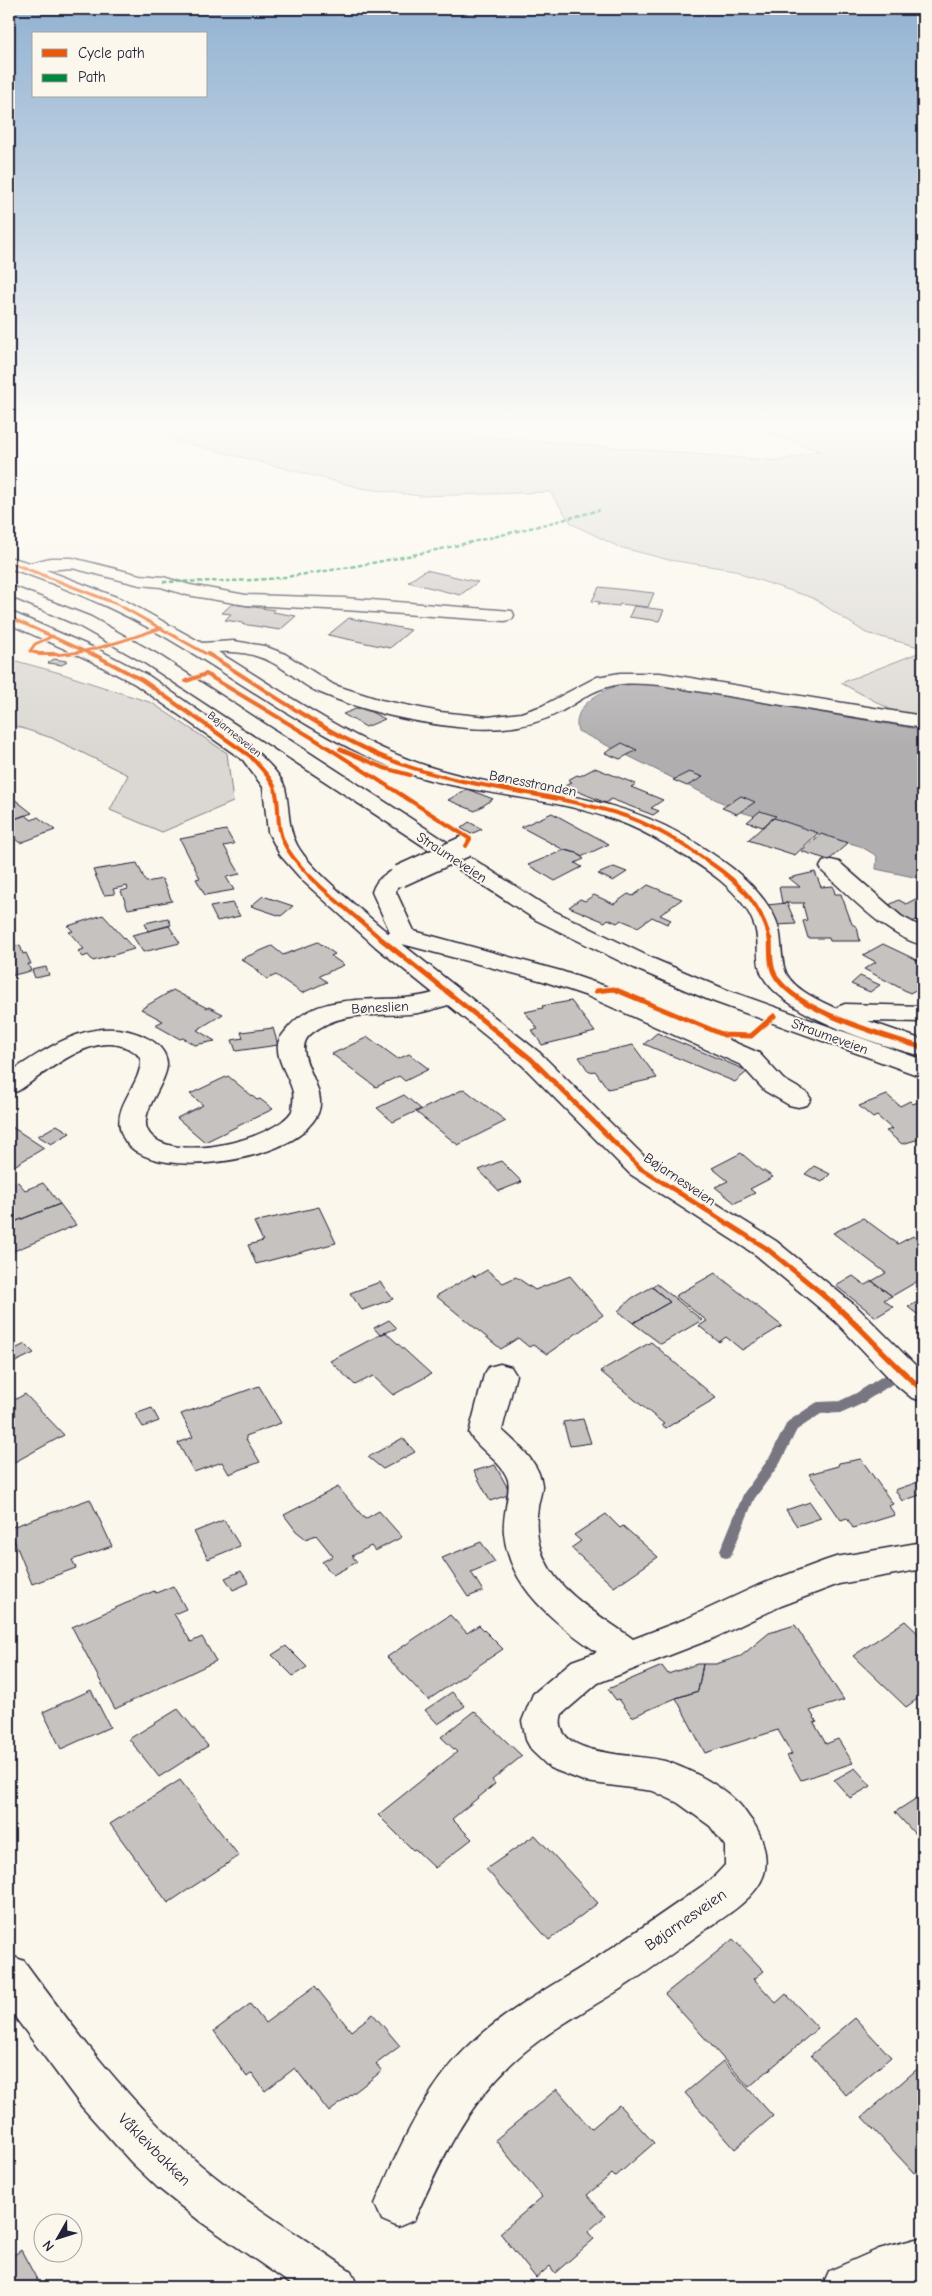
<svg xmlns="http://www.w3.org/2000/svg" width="932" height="2296" font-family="'Comic Neue',sans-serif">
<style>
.green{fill:#dbd8d3;stroke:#7e7d87}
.water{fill:#b1aeb0;stroke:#787681}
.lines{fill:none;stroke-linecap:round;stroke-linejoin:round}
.stream{stroke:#787681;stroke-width:12}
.building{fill:#c6c2c0;stroke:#22223b}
.minor-casing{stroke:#22223b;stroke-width:3}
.major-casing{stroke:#22223b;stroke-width:3}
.minor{fill:#fbf7ec;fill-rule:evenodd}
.major{fill:#fbf7ec;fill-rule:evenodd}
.minor-bridge-casing{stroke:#22223b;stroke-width:24;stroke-linecap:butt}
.minor-bridge{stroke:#fbf7ec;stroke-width:21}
.quiet{stroke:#00873e;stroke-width:2.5;stroke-dasharray:4.5 2.5;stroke-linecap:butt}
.cycleway-far3-casing{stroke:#fbf7ec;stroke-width:5}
.cycleway-far2-casing{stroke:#fbf7ec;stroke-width:6}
.cycleway-far1-casing{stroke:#fbf7ec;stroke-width:8}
.cycleway-casing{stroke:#fbf7ec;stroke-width:9}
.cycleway-far3{stroke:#e8590c;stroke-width:3}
.cycleway-far2{stroke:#e8590c;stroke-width:4}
.cycleway-far1{stroke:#e8590c;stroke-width:5}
.cycleway{stroke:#e8590c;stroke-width:6}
.labels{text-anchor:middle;stroke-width:4;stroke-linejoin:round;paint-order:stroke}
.far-street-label{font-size:11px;fill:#22223b;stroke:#fbf7ec}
.street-label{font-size:14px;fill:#22223b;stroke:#fbf7ec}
.near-street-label{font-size:16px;fill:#22223b;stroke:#fbf7ec}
</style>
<rect width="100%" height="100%" fill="#fbf7ec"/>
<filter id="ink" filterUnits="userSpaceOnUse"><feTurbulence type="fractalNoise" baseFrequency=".02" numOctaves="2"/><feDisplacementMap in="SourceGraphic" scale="10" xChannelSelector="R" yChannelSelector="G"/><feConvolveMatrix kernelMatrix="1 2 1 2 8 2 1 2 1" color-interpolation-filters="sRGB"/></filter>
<g filter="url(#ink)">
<path class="green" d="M170,427H367L779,461L819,451L750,427H923V648L866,633L813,598L746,576L735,570L669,560L619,547L572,524L550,492L420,496L361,488L171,439Z
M923,651V727L841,683Z
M9,659L60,673L152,703L227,753L233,802L162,832L110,810L128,775L52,738L9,724Z"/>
<path class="water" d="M628,683L653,684L923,730V879L876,869L877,856L860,846L741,812L578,731C570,704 607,687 628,683Z"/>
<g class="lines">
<path class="stream" d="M726,1552L749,1496L775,1460L792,1426L819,1408L841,1407L858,1399L889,1379L902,1375"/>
</g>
<path class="building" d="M426,570L478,582L460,595L408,582Z
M599,587L654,593L648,607L620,604L619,606L598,604L600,602L592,601Z
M232,604L275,610L273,612L296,616L280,630L242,624L243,623L225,620L231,614L222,613Z
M634,606L664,610L659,621L629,617Z
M349,618L411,630L390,648L328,635Z
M54,659L67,661L62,665L48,663Z
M361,707L385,719L366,727L343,714Z
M622,743L637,750L620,759L605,753Z
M595,768L636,784L631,787L663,800L651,808L659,811L653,815L611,799L606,803L565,786L572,782L568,780L577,775L580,776Z
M689,772L703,777L687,786L673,780Z
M467,789L493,799L475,811L448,800Z
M9,795L32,813L9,821Z
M741,796L755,802L737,814L722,808Z
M760,811L776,816L763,827L747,822Z
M552,813L609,844L581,857L577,853L564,850L521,827Z
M25,815L32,820L38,817L55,830L20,843L9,834V821Z
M773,818H774L818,833L795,855L748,840Z
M469,822L482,829L471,834L461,828Z
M226,830L234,844L224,846L240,874L226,877L234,890L205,895L196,879L200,878L180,839Z
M821,834L848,843L829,860L801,851Z
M564,850L577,853L584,859L575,863L582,867L555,881L528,865Z
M137,863L146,882L162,879L172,901L128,909L121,891L128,889L127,886L113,889L115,894L104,895L93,870Z
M614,867L627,872L613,881L598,874Z
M815,872L821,887L833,886L835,894H841L852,924L857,927L860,941H830L829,938H808L803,921L807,920L803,905L805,903H782L779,887H800L789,878Z
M648,885L682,899L660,915L671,920L667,924L652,917L638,927L621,920L617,923L608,919L605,922L569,907L580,899L585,901L594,895L614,904L628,894L633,896Z
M923,895V917L910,923L883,908L899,900L906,904Z
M263,896L293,906L281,916L251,906Z
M232,903L240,916L217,921L210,907Z
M787,903L796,924L776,925L767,905Z
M103,915L134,949L93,961L88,955L83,957L78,951L84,949L69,932L73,931L68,926Z
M168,918L171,925L148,931L145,923Z
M169,926L180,943L143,952L132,935Z
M318,942L335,954L331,956L344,965L319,976L327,982L302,993L276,975L267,979L258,972L259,971L241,959L272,946L283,955Z
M883,944L923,963V986L910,993L864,969L876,962L863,955Z
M20,945L23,954L26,953L31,964H28L31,971L9,976V948Z
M46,967L49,975L35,978L32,970Z
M860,976L880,985L870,992L851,984Z
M173,990L207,1008L209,1007L223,1014L197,1030L215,1041L195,1045L183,1038L180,1039L155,1025L163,1021L141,1009Z
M571,1001L595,1032L542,1045L532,1030L538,1029L525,1012L543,1008L542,1006Z
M273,1028L278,1045L236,1051L232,1040L243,1038L241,1032Z
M657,1033L748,1071L735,1082L644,1044Z
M368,1037L398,1059L409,1054L429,1069L405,1081L399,1076L376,1087L332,1054Z
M633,1045L657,1078L608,1089L595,1071L589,1072L579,1057Z
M228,1076L257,1100L260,1099L273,1109L205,1142L177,1118L203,1105L190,1094Z
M464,1089L506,1121L458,1145L416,1112Z
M404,1095L421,1109L393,1122L377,1108Z
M887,1095L900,1106L910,1101L913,1104L923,1100V1138L902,1144L886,1131L892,1129L877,1116L873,1118L859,1106Z
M9,1125L44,1148L9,1169Z
M57,1125L70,1133L51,1144L38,1136Z
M741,1153L762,1171H764L773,1177L750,1189L755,1193L735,1203L715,1187L728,1181L712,1168Z
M501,1161L522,1182L499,1191L479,1170Z
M814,1166L830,1174L822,1182L805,1174Z
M18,1182L25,1190L43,1183L60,1204L9,1224V1185Z
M60,1204L76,1225L9,1253V1224Z
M319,1207L336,1243L256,1264L248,1245L263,1241L254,1222Z
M863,1218L898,1244L913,1236L923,1244V1278L892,1296L872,1281L886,1273L833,1233Z
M487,1270L503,1283L516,1277L535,1290L570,1276L603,1315L547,1354L533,1345L529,1347L518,1338L501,1349L436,1296L473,1275L475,1277Z
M715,1273L782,1326L742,1350L726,1337L719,1342L699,1326L707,1321L675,1296Z
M853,1276L865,1285L872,1281L892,1296L884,1300L893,1307L876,1317L836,1286Z
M380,1282L393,1299L362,1310L350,1293Z
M657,1284L702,1320L661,1344L633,1323L670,1302L652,1287Z
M652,1287L670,1302L633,1323L618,1311L632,1298Z
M923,1299V1316L921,1317L908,1307Z
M389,1320L397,1328L380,1335L374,1328Z
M385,1332L431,1374L393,1395L373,1376L355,1385L330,1361Z
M651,1342L716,1398L666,1428L662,1425L664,1424L600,1371Z
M25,1344L34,1353L13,1363L9,1358V1352Z
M259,1386L281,1423L246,1436V1439L260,1462L229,1474L222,1462L194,1472L178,1443L193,1437L181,1414Z
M25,1394L64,1435L13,1463L9,1459V1403Z
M152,1408L159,1421L143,1427L135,1414Z
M583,1419L591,1443L570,1446L563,1422Z
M403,1438L415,1452L383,1469L368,1457Z
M861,1459L893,1504L889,1506L895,1515L853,1528L847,1518L841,1520L809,1474L838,1466L839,1463Z
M495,1465L511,1494L490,1501L474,1471Z
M921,1481L923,1494L902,1501L895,1490Z
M338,1487L365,1519L379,1511L402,1537L375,1551L371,1546L352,1556L357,1562L333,1575L322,1562L333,1556L316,1535L306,1539L296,1531L284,1515Z
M90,1499L112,1546L72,1560L76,1568L32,1584L9,1528Z
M810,1502L821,1518L797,1526L786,1510Z
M606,1514L620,1528L623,1526L658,1557L614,1587L571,1548L581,1541L574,1535Z
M224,1520L240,1546L208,1559L194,1532Z
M481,1542L495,1562L471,1572L483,1591L468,1597L442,1558Z
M241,1571L249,1583L233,1590L225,1578Z
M173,1586L186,1609L174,1614L191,1642L202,1637L216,1661L115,1709L72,1627L154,1591L156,1593Z
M450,1615L467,1633L479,1625L503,1649L428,1700L387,1657Z
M905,1621L923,1638V1695L906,1707L853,1656Z
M795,1625L844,1700L810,1711L817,1722L814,1723L826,1744L838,1739L853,1763L801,1780L787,1756L792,1754L778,1730L705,1753L676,1698L698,1691L703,1664H716L741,1656L769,1633Z
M286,1646L307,1667L293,1676L272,1655Z
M697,1664H703L698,1691L676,1698L632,1717L619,1699L616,1700L608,1689L662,1666L668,1674Z
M91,1690L110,1727L61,1749L43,1712Z
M452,1692L465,1706L438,1724L425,1710Z
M178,1709L208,1746L159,1777L129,1739Z
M474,1711L522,1756L492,1780L495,1784L452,1819L472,1839L435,1868L415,1849L413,1850L378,1815L457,1752L441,1737Z
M855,1768L871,1786L850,1798L834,1780Z
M180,1780L239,1856L168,1903L110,1824Z
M923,1794V1843L895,1812Z
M535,1835L598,1903L549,1940L486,1869Z
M733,1939L764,1971L754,1979L776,2003L786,1994L818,2028L749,2087L665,1994Z
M315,1986L351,2031L373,2014L400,2046L376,2064L382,2071L329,2112L295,2068L265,2091L252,2073L247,2077L214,2031L250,2004L265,2023Z
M855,2018L891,2057L846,2095L811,2055Z
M723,2061L773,2116L735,2149L685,2093Z
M923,2064V2165L914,2173L862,2117Z
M557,2089L591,2129L619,2105L654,2143L615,2177L612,2174L587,2195L605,2216L588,2232L594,2239L555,2273L550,2266L536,2278L500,2233L542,2197L495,2140Z
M21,2250L41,2287H9V2259Z"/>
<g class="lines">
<g class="minor-casing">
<path id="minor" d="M9,557L30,563L50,558H72L140,575L163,577L190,585L246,595L345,598L512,611L514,615L512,619L505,621L345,610L246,605L187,595L161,587L140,585L72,568L46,570L124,600L202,643L234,641L264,646L285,654L334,685L381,700L440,712L488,717L521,713L542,706L597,677L620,673H660L923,716V728L660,685C644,684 627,682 611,686C592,690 577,703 560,712C529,729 492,731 457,727C411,722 363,711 321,693C309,689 299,680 289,673C268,657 244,650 218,652C286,694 354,743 430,767C518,795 601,788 684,836C717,856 752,878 772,912C784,933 779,945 784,967C788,987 818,1000 835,1008L845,1004L923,1006V1022L868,1021L923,1040V1056C880,1046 783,1015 762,975C755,961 760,943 755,927C743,890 702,866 670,847C652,836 633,826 612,819C539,793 458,796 386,765C308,732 239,680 167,638C117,609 63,586 9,568Z
M9,611L101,651L149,676L257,752C267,762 281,775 285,788C290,808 287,827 297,845C311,871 364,912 388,933L390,932L372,892C377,876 392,867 408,871L411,876L408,881L397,887L396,892L414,931L561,971L605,986L759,1053L783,1079L807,1093L811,1099L807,1105L798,1107L789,1105L765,1091L741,1065L587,996L543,981L402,944L540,1053L650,1162L776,1241L857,1307L923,1373V1401L912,1398L894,1383L835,1321L756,1255L630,1174L522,1065L448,1005C438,1008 428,1011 418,1013C381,1018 344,1008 312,1033C288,1051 327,1085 319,1110C318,1115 313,1122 309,1126C281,1163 130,1187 120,1128C115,1104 140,1085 141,1061C139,1054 133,1050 127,1048C92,1031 47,1072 18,1091L9,1093V1073C50,1046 97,1012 147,1038C156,1042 167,1052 167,1064C167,1084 138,1113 148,1131C166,1165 274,1141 292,1111C293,1104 294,1098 293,1092C289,1076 276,1061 278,1044C279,1038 284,1033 288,1028C323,986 388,1007 433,993L376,947L303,881L280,855L268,832L263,787L243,760L135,684L87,659L9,624Z
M831,860L839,862L901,916L923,928V945C887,937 850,896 823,872L820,867L823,862Z
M500,1364L511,1367L516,1375L502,1430C517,1444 540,1463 542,1485C542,1492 539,1500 538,1507C535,1525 537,1544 545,1560C561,1595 603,1617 633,1639L688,1618L757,1586L824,1561L836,1557L923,1542V1569L839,1584L781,1606L714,1638L598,1683L562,1714C548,1759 643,1753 668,1762C692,1771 719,1784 737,1802C743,1807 747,1815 752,1821C762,1835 769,1856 764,1874C756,1900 719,1920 698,1935C674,1952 650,1970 625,1986C588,2010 546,2031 513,2062C463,2110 442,2159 414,2220L398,2227L382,2220L375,2204C396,2154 420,2100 456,2059C496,2015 549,1988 598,1957C636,1932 673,1906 711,1880L725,1865V1846L710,1826L678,1803L653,1791L586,1782L550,1768L532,1751L526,1740L522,1721L533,1694L572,1661L597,1652C555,1623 509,1588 504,1533C502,1516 511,1492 508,1480C502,1461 478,1450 469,1433L484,1375L489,1367Z
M9,1955L24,1961C74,2029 125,2097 188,2154C238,2199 297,2233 351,2271L358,2287H295L201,2222L157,2187L131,2162L82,2107L9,2009Z
M923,2237V2283L908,2287H822L829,2271L879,2249Z"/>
</g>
<g class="major-casing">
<path id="major" d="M9,585L91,617L157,654L552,910L654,959L727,990L923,1060V1077L709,1000L636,969L536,920L143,662L77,625L9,596Z"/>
</g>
<use href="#minor" class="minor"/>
<use href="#major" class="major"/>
<g class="minor-bridge-casing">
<path id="minor-bridge" d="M400,876L466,846"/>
</g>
<use href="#minor-bridge" class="minor-bridge"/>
<path class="quiet" d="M163,582C201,581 240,582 277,578C386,564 494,538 600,510"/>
<g class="cycleway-far3-casing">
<path id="cycleway-far3" d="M9,562L117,604L210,656
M9,617L95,656
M53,636L35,644L30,651C64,664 127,639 161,628"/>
</g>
<g class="cycleway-far2-casing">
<path id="cycleway-far2" d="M39,654H57
M93,654L142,680L250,756C258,765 269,775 274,786C282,807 273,827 288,850C307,880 355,915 382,940
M208,654C268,691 332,738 398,763C469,789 544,791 616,813C650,823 683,844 712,864C740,883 763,907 770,940
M186,681L206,674L316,740L470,839L466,846
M340,749L384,768L410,775"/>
</g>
<g class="cycleway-far1-casing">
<path id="cycleway-far1" d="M381,939L531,1059L640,1168L766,1248L825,1296
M770,939C771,950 769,963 774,973C792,1011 885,1035 923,1048
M596,991L614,989L724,1035L751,1036L774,1016"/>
</g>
<g class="cycleway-casing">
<path id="cycleway" d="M823,1295C859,1324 888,1361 923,1390"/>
</g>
<use href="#cycleway-far3" class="cycleway-far3"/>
<use href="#cycleway-far2" class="cycleway-far2"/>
<use href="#cycleway-far1" class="cycleway-far1"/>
<use href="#cycleway" class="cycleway"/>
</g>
</g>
<linearGradient id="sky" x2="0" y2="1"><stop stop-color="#92b2d2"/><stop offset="0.57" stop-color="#fdfbf6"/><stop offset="1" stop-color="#fdfbf6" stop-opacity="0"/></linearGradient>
<rect width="932" height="748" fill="url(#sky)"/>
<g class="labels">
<g class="far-street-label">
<text transform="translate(235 734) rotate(39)" y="4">Bøjarnesveien</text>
</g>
<g class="street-label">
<text transform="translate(533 783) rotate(11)" y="5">Bønesstranden</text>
<text transform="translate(452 857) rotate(33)" y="5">Straumeveien</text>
<text transform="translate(380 1007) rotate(-3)" y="5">Bøneslien</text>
<text transform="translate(830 1036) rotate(20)" y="5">Straumeveien</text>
<text transform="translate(680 1179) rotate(34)" y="5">Bøjarnesveien</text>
</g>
<g class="near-street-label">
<text transform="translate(685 1919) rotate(-35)" y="6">Bøjarnesveien</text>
<text transform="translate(155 2149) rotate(45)" y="6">Våkleivbakken</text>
</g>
</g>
<rect width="932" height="2296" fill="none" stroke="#fbf7ec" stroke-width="30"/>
<rect x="15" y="15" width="902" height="2266" fill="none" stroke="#22223b" stroke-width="2" filter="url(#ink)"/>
<rect x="32" y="32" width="175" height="65" fill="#fbf7ec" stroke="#a4a2a5"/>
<rect x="42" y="49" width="25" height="8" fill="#e8590c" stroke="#a4a2a5"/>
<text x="78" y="58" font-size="15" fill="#22223b">Cycle path</text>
<rect x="42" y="74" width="25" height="8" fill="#00873e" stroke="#a4a2a5"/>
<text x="78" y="82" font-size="15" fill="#22223b">Path</text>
<g transform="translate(58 2238) rotate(231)"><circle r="24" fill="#fbf7ec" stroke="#a4a2a5"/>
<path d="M0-4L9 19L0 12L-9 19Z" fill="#22223b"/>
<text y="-8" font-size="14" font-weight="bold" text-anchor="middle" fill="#22223b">N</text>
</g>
</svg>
